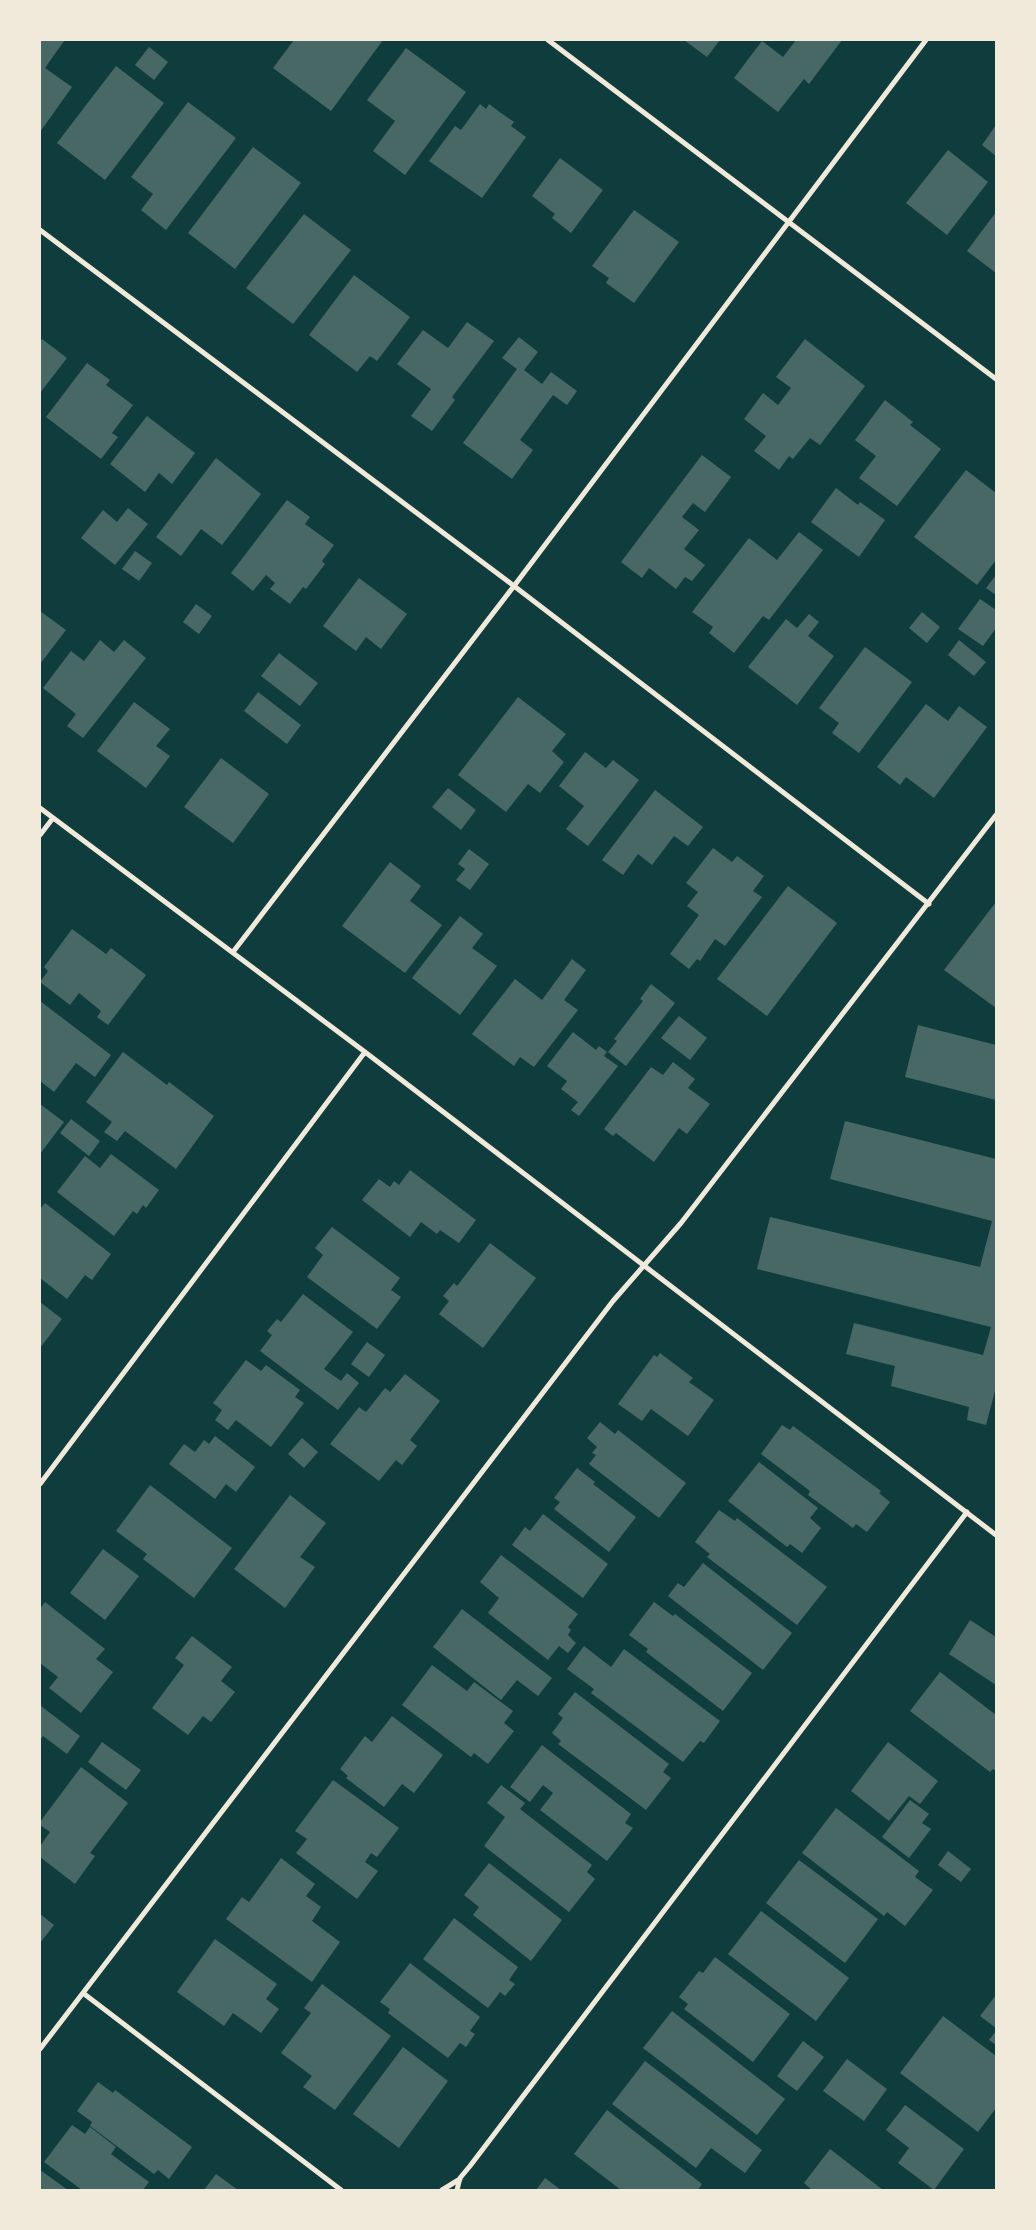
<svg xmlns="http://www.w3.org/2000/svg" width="1036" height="2230" font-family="'Titillium Web',sans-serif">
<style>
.building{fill:#486865}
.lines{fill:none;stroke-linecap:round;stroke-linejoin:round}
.minor{stroke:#f1e9da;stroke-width:5}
</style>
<rect width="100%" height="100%" fill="#0f3d3e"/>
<path class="building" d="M40,40L64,41L45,68L72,87L40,132Z
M294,40H383L331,111L273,68Z
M684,40H720L707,57Z
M796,40H842L809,84L804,79L778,112L734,78L762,41L783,57Z
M149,47L168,62L154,80L135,65Z
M406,48L466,92L405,175L373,151L395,121L367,100Z
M116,66L164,103L105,180L57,143Z
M188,102L236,138L166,230L141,210L153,194L131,177Z
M480,104L486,109L489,104L501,113L514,122L511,126L526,137L482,198L429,161L455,126L461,130Z
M996,125V156L982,145Z
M253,147L301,183L235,269L188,233Z
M948,150L988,182L947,235L906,203Z
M560,158L603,190L571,233L552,218L555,214L532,196Z
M634,210L679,242L634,303L606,283L609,278L592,266Z
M996,212V273L967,251Z
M304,214L351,250L293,324L246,288Z
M354,275L410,317L377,361L370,356L357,372L309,335Z
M467,322L494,341L452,397L455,400L432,431L411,416L431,389L397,364L423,330L448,348Z
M519,337L538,352L524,370L542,384L551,372L577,391L567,405L553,395L520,440L533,450L512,479L463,443L517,369L502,358Z
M42,339L67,358L40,393V342Z
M805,339L865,386L820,445L810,438L793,459L789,456L779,470L754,451L766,436L744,419L763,393L778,405L791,388L776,377Z
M87,363L110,380L106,385L133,405L112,433L118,437L101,459L46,417Z
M885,400L913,422L910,425L941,449L897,506L859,478L876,456L855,440Z
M147,416L195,453L172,484L159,473L145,492L110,464Z
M702,455L731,477L705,512L693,503L682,517L699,530L684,549L705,565L692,581L685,577L676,589L649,568L642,578L621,562Z
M216,458L261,494L222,545L201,529L181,556L156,537Z
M966,470L996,493V560L977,585L914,537Z
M836,488L858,505L860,502L885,520L859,557L811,522Z
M287,500L310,517L305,524L334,545L322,561L325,564L306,589L303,587L290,604L270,589L275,583L266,575L253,591L231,573Z
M128,508L148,524L115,565L81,538L103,510L117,522Z
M799,532L823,550L769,620L763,616L734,653L709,633L713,627L692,612L749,538L777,560Z
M135,551L152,563L139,581L122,569Z
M996,575V595L986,588Z
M359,578L407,614L381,649L366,637L356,651L323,626Z
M980,599L996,610V628L983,646L958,629Z
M196,604L212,616L199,634L183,622Z
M40,611L66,630L40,664Z
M922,612L940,627L927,643L909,628Z
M809,614L819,622L808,636L834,656L797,705L748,667L786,619L797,628Z
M100,640L114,652L124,640L146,658L83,738L67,726L76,714L43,688L71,651L84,661Z
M959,640L986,662L974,676L948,655Z
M865,647L912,682L859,753L832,733L839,723L819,708Z
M279,653L318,683L300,706L261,676Z
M258,692L301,725L287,744L244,711Z
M518,697L566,734L552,751L564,762L540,793L528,784L506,812L458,775Z
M134,702L170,729L156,746L170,756L146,788L97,751Z
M926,704L948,721L959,706L987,727L934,798L906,777L900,785L877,767Z
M585,752L606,768L613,760L639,780L588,846L566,829L584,806L559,786Z
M221,758L269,794L233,843L184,807Z
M448,788L476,810L461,830L432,807Z
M655,790L703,827L688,846L674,836L652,865L638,854L623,875L602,860Z
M713,848L732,862L737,856L764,876L753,891L762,897L725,946L715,939L700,961L697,959L689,969L670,954L699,915L687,906L698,892L686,883Z
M469,849L489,864L470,890L456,880L465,869L458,864Z
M390,862L421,886L410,901L442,925L405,973L342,926Z
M788,886L837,923L767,1016L717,979Z
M996,902V1008L944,970Z
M460,916L483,934L472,948L497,966L460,1015L412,978Z
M72,929L106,954L111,948L146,975L108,1025L97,1017L101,1011L79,993L70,1005L40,982L48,971L44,967Z
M572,959L586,970L564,1000L578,1010L534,1067L520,1057L514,1066L472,1034L515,979L542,1000Z
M651,984L675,1003L626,1066L608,1052L617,1041L614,1039L643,1001L640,999Z
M40,1001L111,1055L95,1077L76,1063L54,1092L40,1081Z
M679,1016L707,1038L690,1060L661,1038Z
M918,1025L996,1045V1100L905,1077Z
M573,1032L596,1050L599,1046L607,1052L604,1056L618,1066L579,1116L571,1110L578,1102L561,1089L567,1081L547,1066Z
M123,1052L167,1085L169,1082L214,1116L176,1169L125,1131L117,1141L104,1132L112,1122L86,1102Z
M673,1062L695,1079L688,1088L710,1104L687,1134L679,1128L654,1162L616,1133L613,1136L604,1129L651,1067L663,1075Z
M40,1104L64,1122L40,1154Z
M71,1119L100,1141L89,1156L60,1133Z
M845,1121L996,1159V1387L986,1425L967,1420L969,1407L891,1386L895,1366L846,1354L854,1323L983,1355L991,1327L757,1269L770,1217L980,1267L992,1221L830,1179Z
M111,1154L159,1190L146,1208L143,1205L137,1214L133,1211L114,1236L57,1192L85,1156L100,1168Z
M410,1170L476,1220L459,1243L440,1230L437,1234L421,1222L410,1237L362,1200L379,1179L390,1187L394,1181L399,1185Z
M45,1203L111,1254L92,1280L85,1275L67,1299L40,1278V1209Z
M332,1227L400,1278L391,1290L401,1297L377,1329L307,1277L323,1255L315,1248Z
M490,1243L536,1278L483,1348L439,1314L449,1301L443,1296L454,1283L457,1286Z
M303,1294L353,1332L324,1369L341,1381L347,1373L359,1383L338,1410L260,1351L272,1335L267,1331L277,1319L281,1322Z
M40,1302L62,1319L40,1348Z
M367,1342L385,1355L369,1377L351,1364Z
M660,1353L693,1378L689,1382L714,1400L688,1436L651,1409L642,1421L618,1404L654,1355L657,1357Z
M246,1360L261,1371L266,1365L300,1390L295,1397L304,1403L271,1447L236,1420L228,1430L215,1420L222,1410L213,1403Z
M405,1374L440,1401L410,1440L417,1446L402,1465L396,1460L379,1481L330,1444L359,1407L366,1412L385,1388L390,1392Z
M600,1422L615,1434L618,1430L686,1483L659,1518L589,1464L596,1455L592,1453L597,1447L587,1438Z
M782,1425L790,1430L793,1426L881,1491L879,1493L890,1502L867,1532L856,1524L853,1528L808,1495L810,1491L761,1454Z
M215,1436L255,1467L236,1492L226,1484L215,1499L169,1464L184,1444L195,1452L204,1440L209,1444Z
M302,1438L318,1452L304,1468L288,1454Z
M759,1462L818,1508L810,1518L821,1528L802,1553L790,1544L787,1547L728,1501Z
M577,1468L595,1482L593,1484L636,1517L609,1552L554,1509L560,1502L554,1498Z
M150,1485L232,1548L194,1598L143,1559L147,1554L116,1531Z
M290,1495L326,1523L300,1557L315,1567L285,1608L234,1569Z
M719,1510L735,1521L737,1518L827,1587L797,1625L707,1557L710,1554L695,1542Z
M543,1514L608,1564L583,1598L512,1545L525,1527L530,1531Z
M103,1549L139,1576L105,1620L70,1593Z
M501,1555L578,1614L568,1627L571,1630L568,1635L576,1643L568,1653L559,1646L548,1660L488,1613L499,1598L480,1582Z
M703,1563L792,1633L763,1670L668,1596L678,1583L684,1587Z
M45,1602L105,1649L96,1659L113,1672L81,1713L49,1688L58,1677L40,1663V1609Z
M654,1602L673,1616L675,1614L752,1673L723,1711L646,1652L648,1649L629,1635Z
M462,1609L552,1678L538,1696L517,1680L501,1700L433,1647Z
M970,1620L996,1637V1685L949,1654Z
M192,1636L232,1667L221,1681L235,1692L211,1722L203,1716L188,1735L152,1708L184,1665L175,1658Z
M584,1646L611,1667L624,1649L720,1721L704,1743L700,1741L683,1762L591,1693L594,1689L567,1669Z
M432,1665L467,1691L474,1682L513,1711L504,1723L514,1731L488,1764L474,1753L471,1757L402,1705Z
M940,1672L996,1715V1771L993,1769L990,1772L910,1711Z
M575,1692L669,1764L663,1772L671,1778L646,1810L558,1744L561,1741L552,1733L563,1718L558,1714Z
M41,1706L80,1736L67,1754L43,1736L40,1740Z
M392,1716L443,1755L414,1793L402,1784L384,1807L346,1778L348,1776L340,1769L365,1736L372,1742Z
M102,1742L141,1770L126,1790L88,1762Z
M888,1742L938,1781L920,1804L909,1796L889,1821L851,1791Z
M542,1745L631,1814L625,1823L633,1828L607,1861L540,1810L553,1793L543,1785L530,1802L510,1787Z
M81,1767L128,1803L90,1853L95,1856L75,1884L40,1857V1846L50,1832L40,1825V1822Z
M333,1780L399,1828L377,1857L371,1853L365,1862L378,1871L357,1899L296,1853L307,1839L295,1831Z
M501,1785L525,1803L520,1809L592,1865L587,1872L595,1879L569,1912L484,1846L505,1817L487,1803Z
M910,1800L929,1814L922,1823L931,1829L909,1858L882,1837Z
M836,1808L919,1871L915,1877L933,1890L905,1926L887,1912L884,1916L802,1853Z
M948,1851L971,1869L961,1882L938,1865Z
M281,1858L315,1884L306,1896L321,1907L312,1921L340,1942L312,1982L226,1919L242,1897L249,1902Z
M799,1860L878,1919L845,1963L766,1903Z
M489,1863L562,1920L531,1961L473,1915L479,1907L464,1895Z
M761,1911L849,1978L816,2021L728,1954Z
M40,1914L54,1925L40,1943Z
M454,1918L518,1967L509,1980L515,1984L505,1996L500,1992L488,2008L423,1959Z
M215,1939L277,1984L266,1999L279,2009L261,2033L233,2013L224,2026L177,1992Z
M715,1957L790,2014L753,2062L684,2009L688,2004L679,1997L699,1971L703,1973Z
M410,1963L480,2017L470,2031L475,2034L466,2047L460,2043L448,2058L388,2013L390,2009L380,2002Z
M322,1984L391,2036L335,2110L303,2087L312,2076L281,2053L311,2013L304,2008Z
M996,1995V2028L980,2016Z
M672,2011L785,2099L757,2135L643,2048Z
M943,2016L996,2056V2108L978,2132L900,2073Z
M996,2031V2045L989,2040Z
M803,2041L824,2057L797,2091L777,2076Z
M403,2047L448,2081L399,2148L353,2114Z
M847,2059L887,2089L864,2121L823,2091Z
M645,2061L762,2150L745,2173L711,2148L696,2168L612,2104Z
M98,2082L113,2093L115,2090L192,2147L169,2179L158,2170L154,2174L90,2126L92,2122L77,2111Z
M905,2105L964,2149L934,2190L898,2163L909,2148L886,2130Z
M607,2110L702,2184L698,2190H621L574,2154Z
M72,2125L85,2134L90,2127L116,2147L111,2154L149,2182L143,2190H82L44,2162Z
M830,2149L883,2190H812L804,2183Z
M40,2170L68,2190H40Z
M216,2174L238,2190H204Z
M545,2178L561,2190H536Z"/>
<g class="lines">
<path class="minor" d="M548,40L996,379
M40,230L514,586L929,904
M40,808L365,1052L996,1535
M40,835L53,818
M233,952L514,586L926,40
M40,1484L365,1052
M83,1993L341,2190
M40,2049L613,1301L681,1223L996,815
M442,2190L460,2179
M457,2190L460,2178L470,2166L967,1512"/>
</g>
<rect width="1036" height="2230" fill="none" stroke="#f1e9da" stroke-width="82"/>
</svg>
